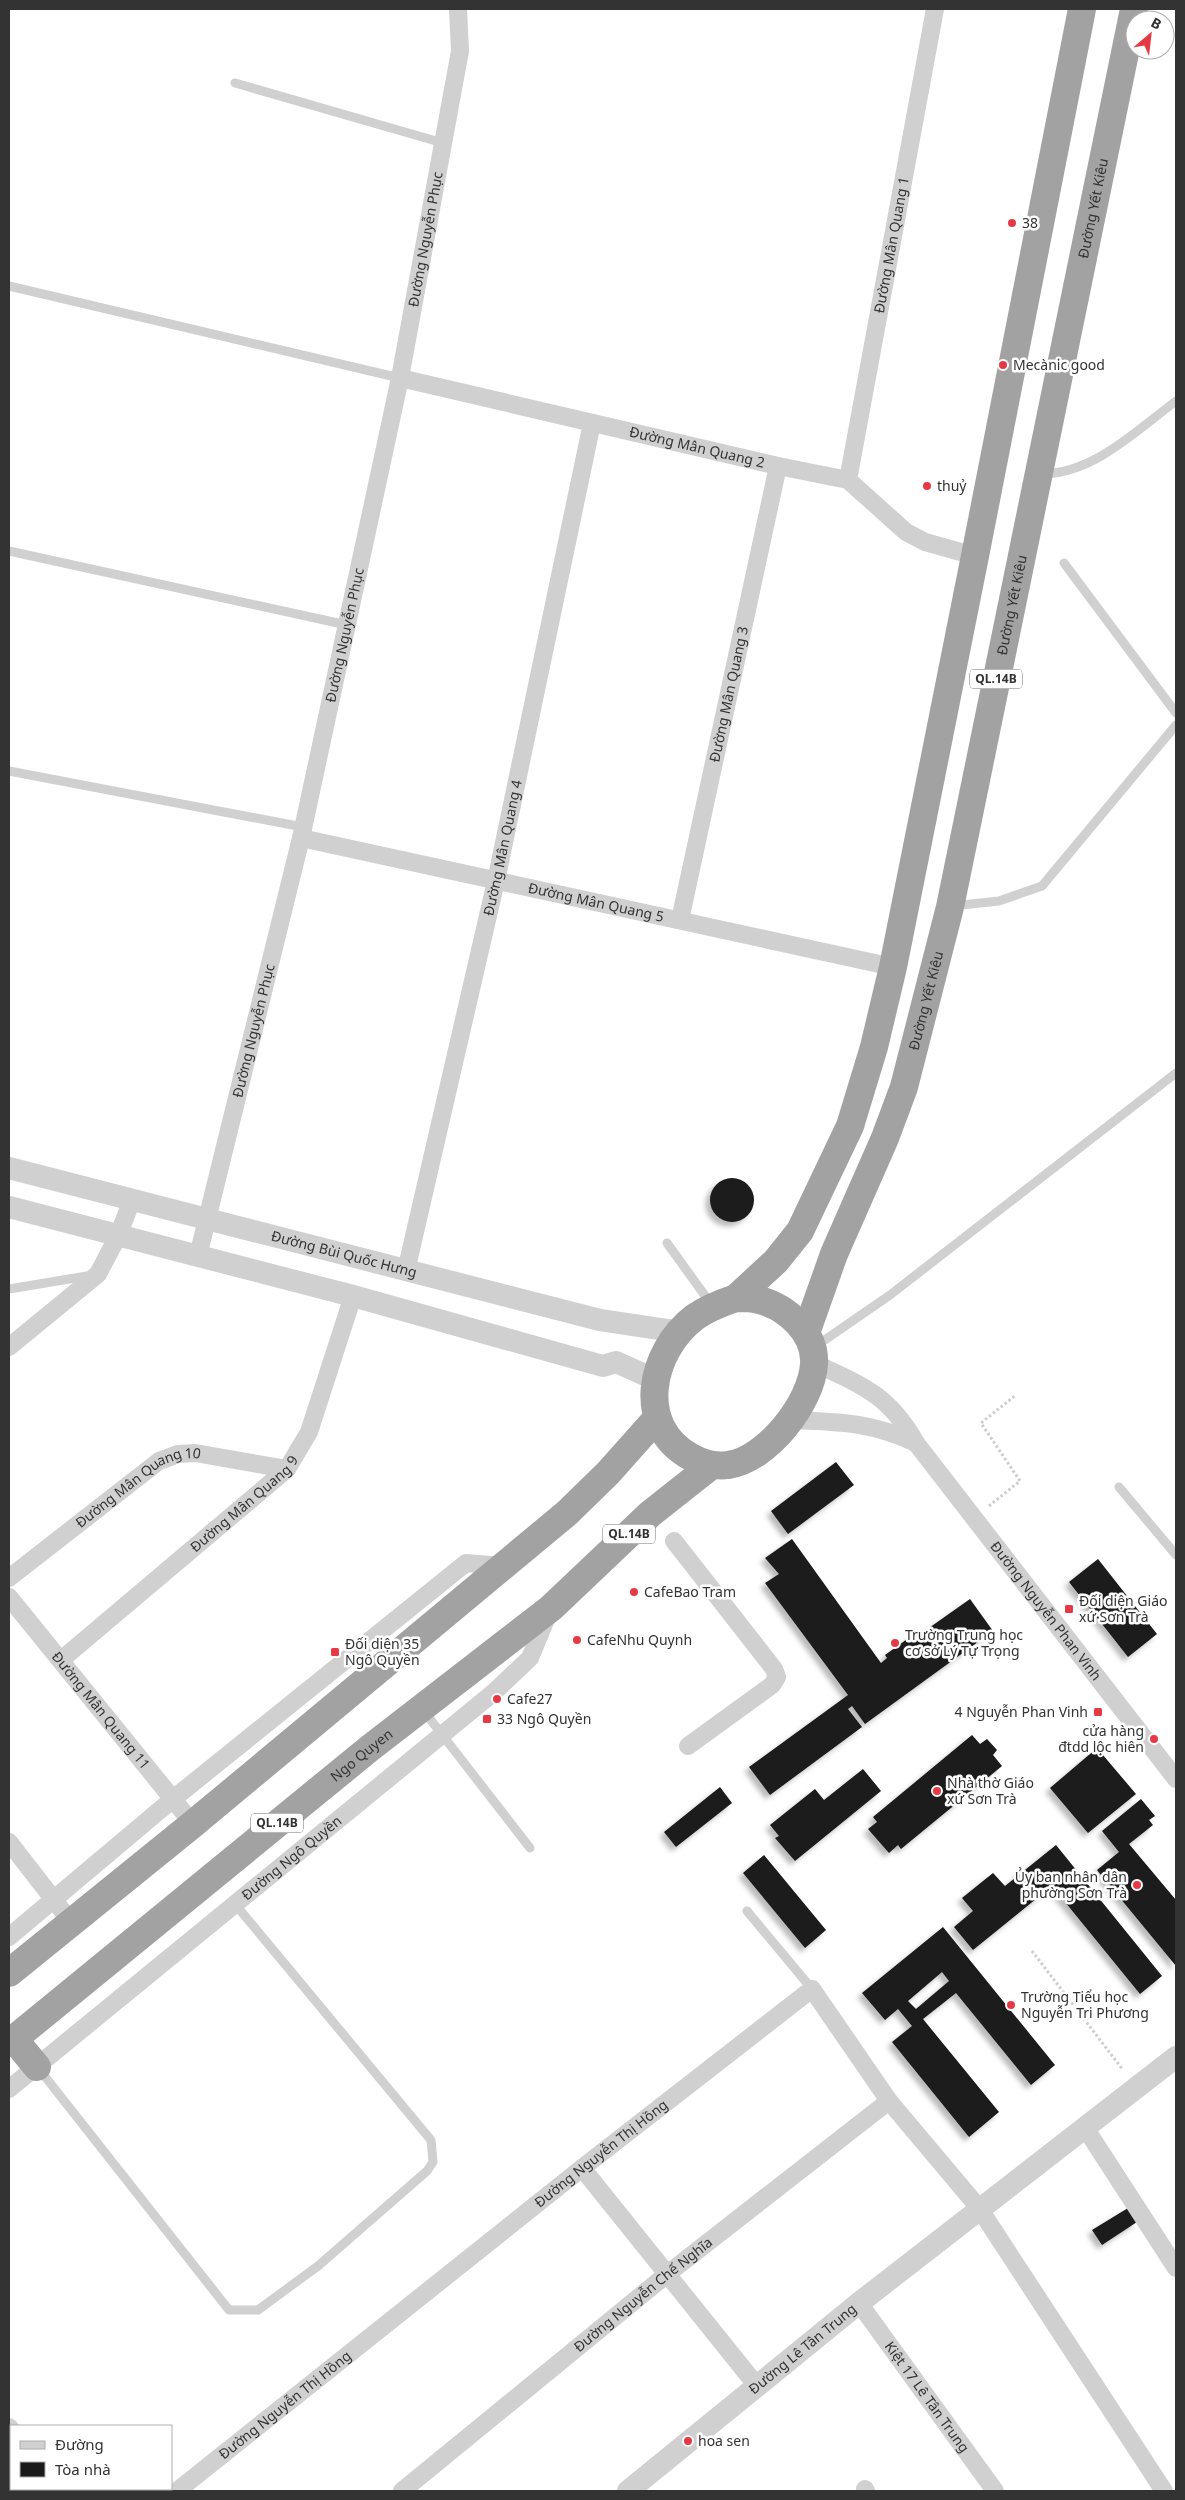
<svg xmlns="http://www.w3.org/2000/svg" width="1185" height="2500" font-family="'Noto Sans',sans-serif">
<style>
.building{fill:#1a1a1a;fill-rule:evenodd;filter:url(#shadow)}
.lines{fill:none;stroke-linecap:round;stroke-linejoin:round}
.path{stroke:#cdcdcd;stroke-width:3;stroke-dasharray:2.5 2.5;stroke-linecap:butt}
.service{stroke:#d0d0d0;stroke-width:9}
.minor{stroke:#d0d0d0;stroke-width:18}
.tertiary{stroke:#d0d0d0;stroke-width:22}
.trunk{stroke:#a2a2a2;stroke-width:28}
.poi-dot{fill:#e63946;stroke:#fff;stroke-width:2}
.labels{text-anchor:middle;stroke-width:5;stroke-linejoin:round;paint-order:stroke}
.shield{fill:#fff;stroke:#707070;stroke-width:1}
.shield-label{font-size:12px;font-weight:bold;fill:#333}
.street-label{font-size:14px;fill:#333;stroke:#fff}
.poi-label{font-size:14px;fill:#333;stroke:#fff;text-anchor:start}
</style>
<defs>
<filter id="shadow"><feDropShadow dx="-4.5" dy="4.5" stdDeviation="2.5" flood-color="#0004"/></filter>
</defs>
<rect width="100%" height="100%" fill="#fff"/>
<path class="building" d="M710 1200a22 22 0 1 1 44 0a22 22 0 1 1-44 0Z
M836,1462L854,1485L788,1534L771,1511Z
M792,1539L881,1663L887,1658L885,1655L917,1632L919,1635L970,1599L993,1631L865,1724L852,1706L848,1709L862,1727L770,1795L749,1767L848,1695L765,1583L779,1574L765,1558Z
M1098,1559L1157,1634L1128,1657L1069,1582Z
M972,1735L980,1744L987,1739L997,1750L993,1755L1002,1766L901,1849L898,1845L889,1853L868,1829L877,1822L873,1817Z
M1097,1748L1136,1794L1088,1833L1050,1788Z
M863,1769L881,1791L795,1861L775,1838L779,1836L770,1825L815,1789L824,1800Z
M720,1787L732,1803L676,1847L664,1832Z
M1141,1799L1155,1816L1149,1820L1153,1825L1129,1844L1176,1900V1966L1097,1870L1119,1852L1102,1831Z
M1056,1845L1162,1976L1140,1994L1052,1886L973,1950L954,1927L973,1911L962,1898L993,1873L1005,1886Z
M764,1855L826,1930L805,1948L743,1873Z
M943,1927L1055,2065L1031,2085L956,1993L923,2019L999,2112L969,2137L892,2042L912,2026L898,2009L885,2020L862,1993ZM942,1972L949,1981L916,2009L908,2001Z
M1128,2208L1137,2222L1102,2245L1092,2230Z"/>
<g class="lines">
<path class="path" d="M989,1506L1020,1481L981,1423L1016,1395
M1032,1951L1123,2070"/>
<path class="service" d="M235,83L443,143
M9,286L400,378
M1041,474C1093,474 1136,431 1176,401
M9,551L347,625
M1064,563L1176,713
M9,771L303,827
M952,906L999,901L1042,886L1176,725
M667,1243L711,1304
M9,1289L93,1275
M816,1346L890,1295L1176,1073
M1119,1487L1176,1555
M423,1710L530,1848
M747,1911L812,1989
M39,2069L229,2310H258L318,2266L427,2171L433,2162L431,2140L235,1904"/>
<g class="minor">
<path id="s1" d="M400,378L778,466L848,480L906,532L925,542L975,556"/>
<path id="s2" d="M848,480L935,9"/>
<path id="s3" d="M301,838L893,967"/>
<path id="s4" d="M680,920L778,466"/>
<path id="s5" d="M198,1256L301,838L400,378L460,51L458,9"/>
<path id="s6" d="M406,1271L496,881L592,423"/>
<path d="M9,1347L98,1274L118,1236L132,1200"/>
<path id="s7" d="M814,1363C862,1385 889,1395 916,1443L1176,1779"/>
<path d="M790,1420C839,1422 871,1422 916,1443"/>
<path d="M674,1541L774,1669L777,1677L772,1685L688,1746"/>
<path id="s8" d="M9,1578L159,1461L178,1454L195,1453L287,1469"/>
<path id="s9" d="M9,1597L193,1824"/>
<path id="s10" d="M61,1660L287,1469L309,1432L353,1296"/>
<path d="M9,1842L71,1922"/>
<path d="M9,1937L173,1799L466,1563L503,1566"/>
<path id="s11" d="M9,2089L493,1693L530,1658L549,1612"/>
<path d="M1084,2126L1176,2268"/>
<path d="M582,2168L757,2386"/>
<path id="s12" d="M859,2303L995,2491"/>
<path d="M9,2427L11,2429"/>
<path d="M65,2489L67,2491"/>
<path d="M865,2489L866,2491"/>
<path id="s13" d="M177,2491L582,2168L812,1989L889,2101L979,2208L1164,2491"/>
<path id="s14" d="M402,2491L666,2275L889,2101"/>
</g>
<g class="tertiary">
<path id="s15" d="M9,1168L600,1320L680,1332"/>
<path d="M9,1207L353,1296L603,1366L616,1362L654,1379"/>
<path id="s16" d="M628,2491L859,2303L1176,2057"/>
</g>
<g class="trunk">
<path d="M736,1298L776,1261L800,1231L850,1126L874,1047L893,967L975,556L1082,9"/>
<path d="M736,1298C744,1298 752,1298 759,1300C787,1307 816,1333 814,1364C812,1402 767,1460 728,1465C715,1467 702,1463 691,1457C634,1426 650,1351 695,1317C708,1308 721,1303 736,1298Z"/>
<path id="s17" d="M806,1333L834,1254L885,1138L904,1087L950,907L1134,9"/>
<path d="M9,1973L193,1824L567,1513L608,1473L657,1418"/>
<path d="M14,2039L37,2067"/>
<path id="s18" d="M9,2043L370,1748L551,1608L650,1514L712,1465"/>
</g>
</g>
<g class="poi-dot">
<circle cx="1012" cy="223" r="5"/>
<circle cx="1003" cy="365" r="5"/>
<circle cx="927" cy="486" r="5"/>
<circle cx="634" cy="1592" r="5"/>
<rect x="1064" y="1604" width="10" height="10" rx="2.5"/>
<circle cx="577" cy="1640" r="5"/>
<circle cx="895" cy="1643" r="5"/>
<rect x="330" y="1647" width="10" height="10" rx="2.5"/>
<circle cx="497" cy="1699" r="5"/>
<rect x="1093" y="1707" width="10" height="10" rx="2.5"/>
<rect x="482" y="1714" width="10" height="10" rx="2.5"/>
<circle cx="1154" cy="1739" r="5"/>
<circle cx="937" cy="1791" r="5"/>
<circle cx="1137" cy="1885" r="5"/>
<circle cx="1011" cy="2005" r="5"/>
<circle cx="688" cy="2441" r="5"/>
</g>
<g class="labels">
<g class="shield">
<rect x="970" y="669.5" width="52" height="19" rx="4"/>
<rect x="603" y="1524.5" width="52" height="19" rx="4"/>
<rect x="251" y="1813.5" width="52" height="19" rx="4"/>
</g>
<g class="shield-label">
<text x="996" y="683">QL.14B</text>
<text x="629" y="1538">QL.14B</text>
<text x="277" y="1827">QL.14B</text>
</g>
<g class="street-label">
<text dy="5" stroke="none"><textPath href="#s17" startOffset="1164">Đường Yết Kiêu</textPath></text>
<text dy="5" stroke="none"><textPath href="#s5" startOffset="1042">Đường Nguyễn Phục</textPath></text>
<text dy="5" stroke="none"><textPath href="#s2" startOffset="239">Đường Mân Quang 1</textPath></text>
<text dy="5" stroke="none"><textPath href="#s1" startOffset="305">Đường Mân Quang 2</textPath></text>
<text dy="5" stroke="none"><textPath href="#s17" startOffset="759">Đường Yết Kiêu</textPath></text>
<text dy="5" stroke="none"><textPath href="#s5" startOffset="638">Đường Nguyễn Phục</textPath></text>
<text dy="5" stroke="none"><textPath href="#s4" startOffset="231">Đường Mân Quang 3</textPath></text>
<text dy="5" stroke="none"><textPath href="#s6" startOffset="434">Đường Mân Quang 4</textPath></text>
<text dy="5" stroke="none"><textPath href="#s3" startOffset="302">Đường Mân Quang 5</textPath></text>
<text dy="5" stroke="none"><textPath href="#s17" startOffset="354">Đường Yết Kiêu</textPath></text>
<text dy="5" stroke="none"><textPath href="#s5" startOffset="232">Đường Nguyễn Phục</textPath></text>
<text dy="5" stroke="none"><textPath href="#s15" startOffset="346">Đường Bùi Quốc Hưng</textPath></text>
<text dy="5" stroke="none"><textPath href="#s8" startOffset="160">Đường Mân Quang 10</textPath></text>
<text dy="5" stroke="none"><textPath href="#s10" startOffset="241">Đường Mân Quang 9</textPath></text>
<text dy="5" stroke="none"><textPath href="#s7" startOffset="345">Đường Nguyễn Phan Vinh</textPath></text>
<text dy="5" stroke="none"><textPath href="#s9" startOffset="146">Đường Mân Quang 11</textPath></text>
<text dy="5" stroke="none"><textPath href="#s18" startOffset="455">Ngo Quyen</textPath></text>
<text dy="5" stroke="none"><textPath href="#s11" startOffset="365">Đường Ngô Quyền</textPath></text>
<text dy="5" stroke="none"><textPath href="#s13" startOffset="542">Đường Nguyễn Thị Hồng</textPath></text>
<text dy="5" stroke="none"><textPath href="#s14" startOffset="311">Đường Nguyễn Chế Nghĩa</textPath></text>
<text dy="5" stroke="none"><textPath href="#s16" startOffset="225">Đường Lê Tân Trung</textPath></text>
<text dy="5" stroke="none"><textPath href="#s12" startOffset="116">Kiệt 17 Lê Tân Trung</textPath></text>
<text dy="5" stroke="none"><textPath href="#s13" startOffset="138">Đường Nguyễn Thị Hồng</textPath></text>
</g>
<g class="poi-label">
<text x="1022" y="228">38</text>
<text x="1013" y="370">Mecànic good</text>
<text x="937" y="491">thuỷ</text>
<text x="644" y="1597">CafeBao Tram</text>
<text x="1079" y="1606">Đối diện Giáo<tspan x="1079" dy="16">xứ Sơn Trà</tspan></text>
<text x="905" y="1640">Trường Trung học<tspan x="905" dy="16">cơ sở Lý Tự Trọng</tspan></text>
<text x="587" y="1645">CafeNhu Quynh</text>
<text x="345" y="1649">Đối diện 35<tspan x="345" dy="16">Ngô Quyền</tspan></text>
<text x="507" y="1704">Cafe27</text>
<text x="1088" y="1717" text-anchor="end">4 Nguyễn Phan Vinh</text>
<text x="497" y="1724">33 Ngô Quyền</text>
<text x="1144" y="1736" text-anchor="end">cửa hàng<tspan x="1144" dy="16">đtdd lộc hiên</tspan></text>
<text x="947" y="1788">Nhà thờ Giáo<tspan x="947" dy="16">xứ Sơn Trà</tspan></text>
<text x="1127" y="1882" text-anchor="end">Ủy ban nhân dân<tspan x="1127" dy="16">phường Sơn Trà</tspan></text>
<text x="1021" y="2002">Trường Tiểu học<tspan x="1021" dy="16">Nguyễn Tri Phương</tspan></text>
<text x="698" y="2446">hoa sen</text>
</g>
</g>
<rect width="1185" height="2500" fill="none" stroke="#333333" stroke-width="20"/>
<rect x="10" y="2425" width="162" height="65" fill="#ffffff" stroke="#adadad"/>
<rect x="20" y="2441" width="25" height="8" fill="#d0d0d0" stroke="#adadad"/>
<text x="55" y="2450" font-size="15" fill="#333333">Đường</text>
<rect x="20" y="2462" width="25" height="15" fill="#1a1a1a" stroke="#adadad"/>
<text x="55" y="2475" font-size="15" fill="#333333">Tòa nhà</text>
<g transform="translate(1150 35) rotate(28)"><circle r="24" fill="#ffffff" stroke="#adadad"/>
<path d="M0-4L9 19L0 12L-9 19Z" fill="#e63946"/>
<text y="-8" font-size="14" font-weight="bold" text-anchor="middle" fill="#333333">B</text>
</g>
</svg>
